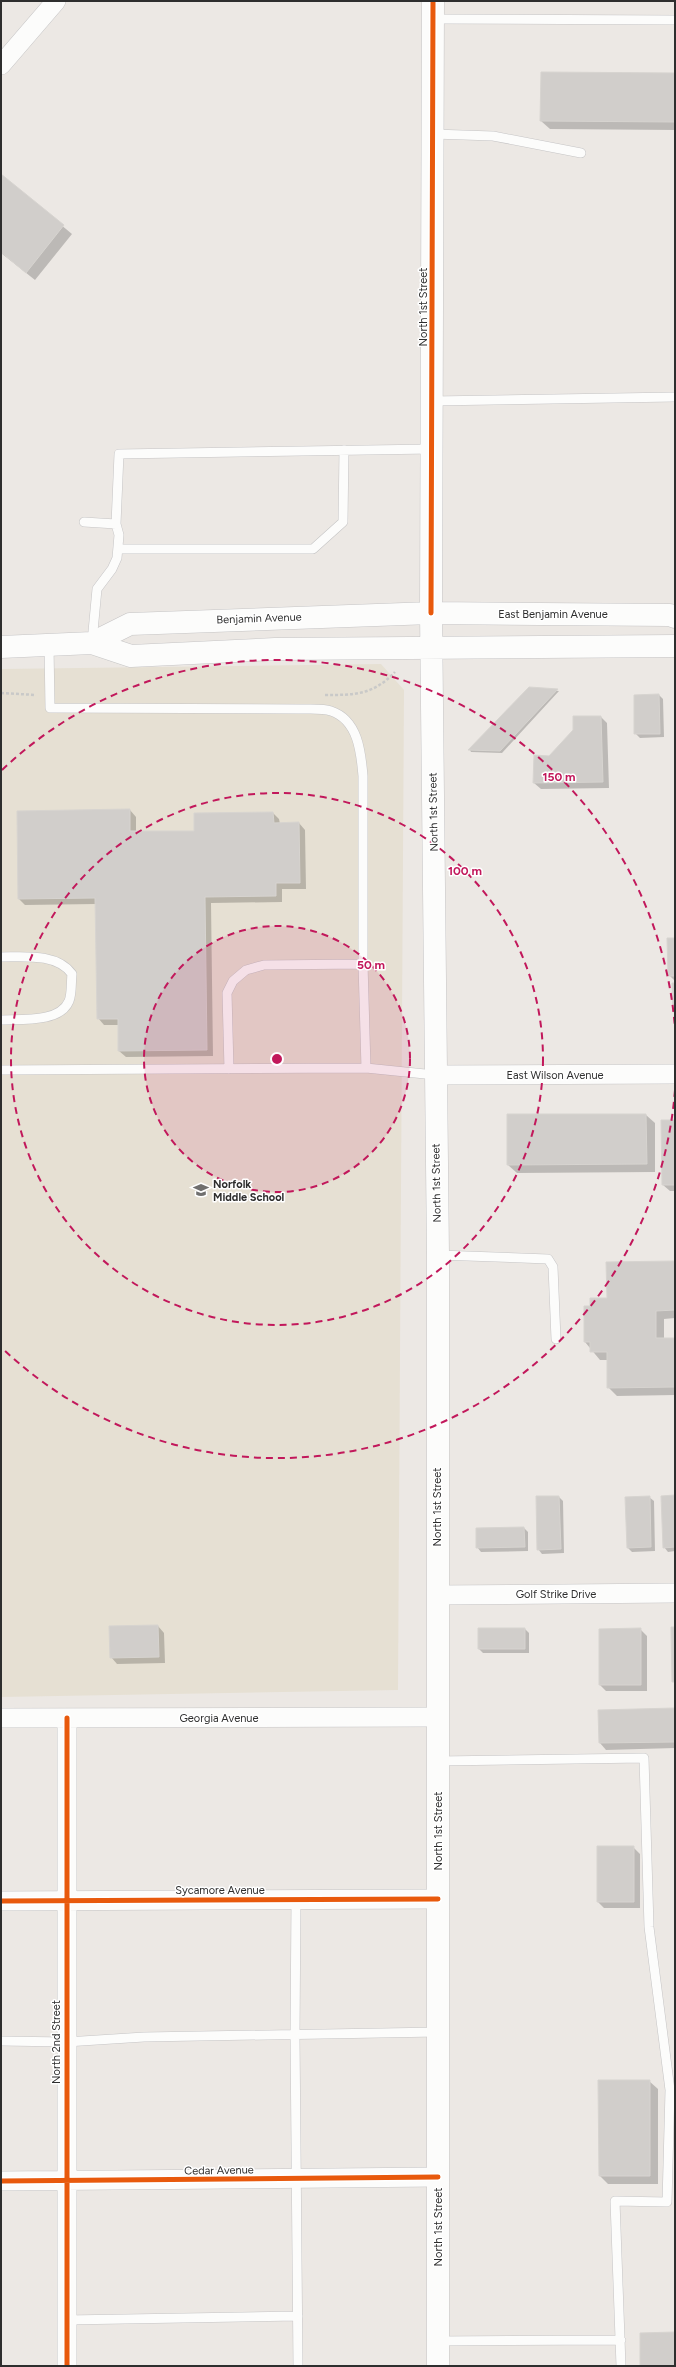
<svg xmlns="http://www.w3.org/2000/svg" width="676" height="2367" font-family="Figtree,sans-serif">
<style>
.education{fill:#e6e0d3}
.shadow{fill:#0003}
.building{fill:#d1cecb;stroke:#d7d4d0}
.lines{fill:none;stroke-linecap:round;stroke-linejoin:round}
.lane-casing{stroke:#c5c4c5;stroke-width:10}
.street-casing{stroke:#c5c4c5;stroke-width:20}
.secondary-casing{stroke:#c5c4c5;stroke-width:23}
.path{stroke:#c9c9c8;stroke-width:2.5;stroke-dasharray:3 2;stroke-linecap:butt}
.lane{stroke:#fcfcfb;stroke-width:9}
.street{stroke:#fcfcfb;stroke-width:19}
.secondary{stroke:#fcfcfb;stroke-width:22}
.cycleway-casing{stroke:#fff;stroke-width:8}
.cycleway{stroke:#e8590c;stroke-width:5}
.ring{fill:none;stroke:#c2185b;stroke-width:2;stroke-dasharray:7 5}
.labels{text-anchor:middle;stroke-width:3;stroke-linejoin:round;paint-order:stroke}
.street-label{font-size:11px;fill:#2e2e2e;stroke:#fff}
.poi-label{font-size:11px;font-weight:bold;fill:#2e2e2e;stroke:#fff;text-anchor:start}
.centre{fill:#c2185b;stroke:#fff;stroke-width:2}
.ring-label{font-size:12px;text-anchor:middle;font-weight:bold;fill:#c2185b;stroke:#fff;stroke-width:3;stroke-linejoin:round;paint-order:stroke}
</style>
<rect width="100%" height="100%" fill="#ece8e4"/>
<path class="education" d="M381,664L404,690L398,1690L1,1697V669Z"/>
<path class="shadow" d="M675,74V130L550,129L541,121Z
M1,175L72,234L35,280L1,253Z
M529,688L559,691L502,753L471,752L470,750Z
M659,695L663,699L664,737L640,738L635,733Z
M601,717L607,723L609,788L541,789L534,783L549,757Z
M130,810L136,817V832H195L273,813L279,819L280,824L299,823L305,830L306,889H282V902L211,903L213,1056L126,1057L119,1051V1025H104L98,1018L96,904L25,905L19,899Z
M675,939V981L669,975Z
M508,1115H646L655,1123V1172L517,1173L508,1165Z
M675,1121V1191H670L663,1185Z
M675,1262V1318L664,1319V1339H675V1395L617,1396L608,1387V1360H600L585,1342L608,1299Z
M675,1496V1551L668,1552L664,1547Z
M559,1497L563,1501L564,1553L542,1554L538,1549Z
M649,1497L654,1501L655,1551L632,1552L628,1548Z
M524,1528L528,1532V1551L481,1552L477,1547Z
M158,1626L164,1633L165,1663L117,1664L111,1657Z
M525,1629L529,1633V1653H483L479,1649Z
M640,1629L647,1636V1691H606L600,1685Z
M675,1709V1748L606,1750L600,1743L599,1711Z
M633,1847L640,1854V1908H604L598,1902Z
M649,2081L658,2089V2184H608L600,2176Z"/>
<path class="building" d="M541,72L675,73V122L540,121Z
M1,174L64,225L26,273L1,252Z
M529,687L558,689L500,751L468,750Z
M659,694L660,734H634V695Z
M573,716H601L603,782L533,783L534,755L549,756L573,730Z
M130,809V831H194V813L273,812L274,823L299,822L300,883H276V896L205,897L207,1050L118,1051V1019H97L95,898L18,899L17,811Z
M667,938H675V976H668Z
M672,983H675V1012H673Z
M507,1114H646L647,1164L507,1165Z
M661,1120H675V1185H662Z
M675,1261V1310L656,1311V1338H675V1387L607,1388V1352H590V1342H584V1306H590V1298H607L606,1262Z
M675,1495V1547L663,1548L661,1496Z
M536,1496H559L561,1549L537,1550Z
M650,1496L651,1547L627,1548L625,1497Z
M524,1527L525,1547L476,1548V1528Z
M158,1625L159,1657L110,1658L109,1626Z
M671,1627H675V1682H672Z
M478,1628H525V1649H478Z
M641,1628V1685H599V1629Z
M675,1708V1742L599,1743L598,1710Z
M597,1846H634V1902H597Z
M598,2080H650V2176H599Z
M675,2332V2366H640V2333Z"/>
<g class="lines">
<g class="lane-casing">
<path id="lane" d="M434,19L675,20
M433,134L493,136L581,153
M433,401L675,397
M84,522L116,524L119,535L117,558L112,569L97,589L92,642
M116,524L119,454L432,449
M118,549H313L343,522L344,450
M49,645L50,708L300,709C310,709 323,708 331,711C358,720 361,752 363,776V964L366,1068
M1,957C24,957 57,953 72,974C71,982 72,994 69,1001C60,1023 21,1019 1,1020
M229,1069L227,993L233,981L246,970L264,965L363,964
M1,1070L366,1068L435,1075
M438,1255L548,1259L553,1267L556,1339
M438,1761L644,1758L649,1927L670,2090L667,2202L615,2201L621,2366
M296,1899L295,2036L298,2366
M1,2041L66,2042L144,2037L438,2032
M67,2320L298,2316
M438,2341L621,2340"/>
</g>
<g class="street-casing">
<path id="street" d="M1,65L56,1
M435,1075L675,1074
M437,1595L675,1593
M1,1718L438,1717
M67,1718V2366
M1,1901L438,1899
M1,2181L438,2177"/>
</g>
<g class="secondary-casing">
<path id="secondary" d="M433,1L431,613L438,1255V2366
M92,643L130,624L431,613L670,615L675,617
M1,647L92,643L131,656L275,649L675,646"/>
</g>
<path class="path" d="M1,693L36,695
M325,695C355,695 373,695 395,672"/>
<use href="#lane" class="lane"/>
<use href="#street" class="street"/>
<use href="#secondary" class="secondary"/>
<g class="cycleway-casing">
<path id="cycleway" d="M431,613L433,1
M67,1718V2366
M1,1901L438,1899
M1,2181L438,2177"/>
</g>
<use href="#cycleway" class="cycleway"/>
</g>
<circle cx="277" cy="1059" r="133" fill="#c2185b" fill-opacity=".12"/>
<g class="ring">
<circle cx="277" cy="1059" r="133"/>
<circle cx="277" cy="1059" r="266"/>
<path d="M675 1090A399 399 0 0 1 2 1348M2 770A399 399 0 0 1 675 1028"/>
</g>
<defs>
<g id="school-bare" transform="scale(1.2)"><path d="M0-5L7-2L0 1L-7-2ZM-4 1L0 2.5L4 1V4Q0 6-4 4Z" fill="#706f6e" stroke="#fff" stroke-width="2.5" paint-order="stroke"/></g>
</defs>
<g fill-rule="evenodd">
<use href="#school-bare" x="201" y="1190"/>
</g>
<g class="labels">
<g class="street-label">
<text transform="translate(423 307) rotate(-90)" y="4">North 1st Street</text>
<text x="553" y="618">East Benjamin Avenue</text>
<text transform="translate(259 618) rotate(-2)" y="4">Benjamin Avenue</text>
<text transform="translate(433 812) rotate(-91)" y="4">North 1st Street</text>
<text x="555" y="1079">East Wilson Avenue</text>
<text transform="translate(436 1183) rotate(-91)" y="4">North 1st Street</text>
<text transform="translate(437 1507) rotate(-90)" y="4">North 1st Street</text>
<text x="556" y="1598">Golf Strike Drive</text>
<text x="219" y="1722">Georgia Avenue</text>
<text transform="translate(438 1831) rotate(-90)" y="4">North 1st Street</text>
<text x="220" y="1894">Sycamore Avenue</text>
<text transform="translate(56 2042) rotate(-90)" y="4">North 2nd Street</text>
<text transform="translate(219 2170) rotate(-1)" y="4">Cedar Avenue</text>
<text transform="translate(438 2227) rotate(-90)" y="4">North 1st Street</text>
</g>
<g class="poi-label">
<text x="213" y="1188">Norfolk<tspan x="213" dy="13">Middle School</tspan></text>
</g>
</g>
<circle cx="277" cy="1059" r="6" class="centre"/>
<g class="ring-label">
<text x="559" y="781">150 m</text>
<text x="465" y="875">100 m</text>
<text x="371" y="969">50 m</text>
</g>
<rect width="676" height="2367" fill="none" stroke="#2e2e2e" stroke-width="4"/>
</svg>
